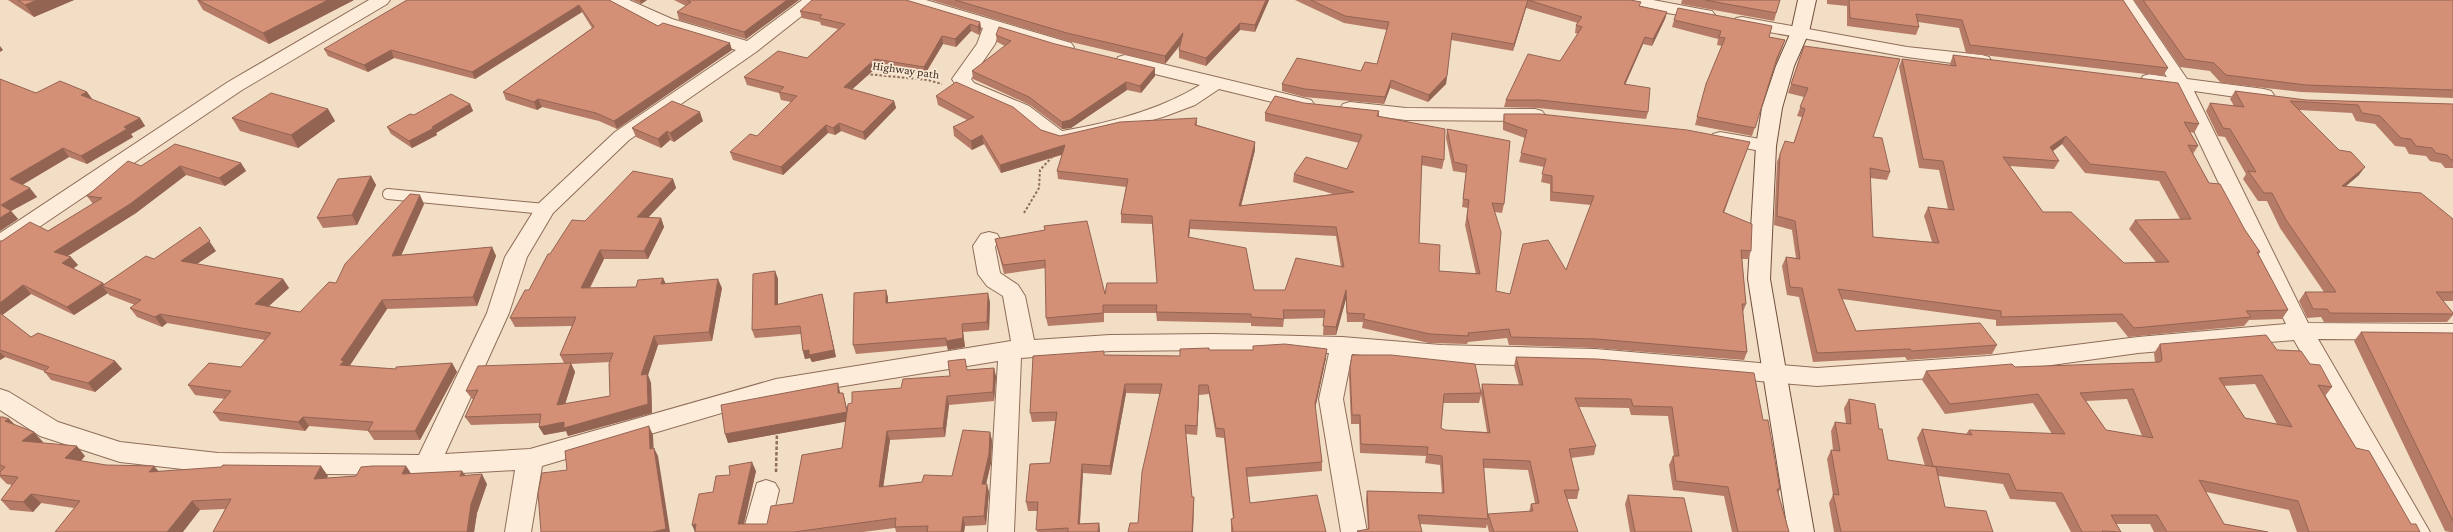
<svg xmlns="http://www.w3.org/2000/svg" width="2453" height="532" font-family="'Crimson Pro',serif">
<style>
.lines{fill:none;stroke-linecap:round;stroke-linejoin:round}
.lane-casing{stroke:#8f6d59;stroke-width:12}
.street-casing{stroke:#8f6d59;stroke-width:2}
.secondary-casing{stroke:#714e3c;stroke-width:2}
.path-far1{stroke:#8f6d59;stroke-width:2;stroke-dasharray:2.5 2;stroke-linecap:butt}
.path{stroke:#8f6d59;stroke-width:2.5;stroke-dasharray:3.5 2;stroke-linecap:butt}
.lane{stroke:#fcecd9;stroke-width:10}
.street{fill:#fcecd9;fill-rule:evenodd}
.secondary{fill:#fcecd9;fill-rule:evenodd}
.wall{fill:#b67b66;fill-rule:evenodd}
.shaded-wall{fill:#946453}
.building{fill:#d48f77;stroke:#946453;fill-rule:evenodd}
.labels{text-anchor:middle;stroke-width:3.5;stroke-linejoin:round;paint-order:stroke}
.street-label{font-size:12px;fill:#3e281e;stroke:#f9e9d5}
</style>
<rect width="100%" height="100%" fill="#f2dec5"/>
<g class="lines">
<g class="lane-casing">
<path id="lane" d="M388,194L545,209"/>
</g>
<g class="street-casing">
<path id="street" d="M369,0H390L387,4L242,90L8,248L0,250V233L228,82Z
M606,0H629L672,19L747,41L802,0H822L756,52L629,140L553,213L527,257L509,313L445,454L530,449L776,379L1011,341L1003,296L987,286L978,274L973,246L981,234L989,232L997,234L1000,239L995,247L1000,273L1018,285L1025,296L1034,340L1110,335L1213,334L1342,337L1441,345L1595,349L1817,368L1988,356L2138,337L2286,324L2174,89L2143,84L2141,80L2143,76L2150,74L2167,77L2115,0H2133L2187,79L2264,89L2271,91L2274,95L2271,99L2264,101L2194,91L2308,323L2453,324V340L2318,339L2430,532H2403L2294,340L2138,353L1988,374L1817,386L1595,367L1441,363L1352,354L1343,399L1367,532H1341L1319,399L1329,353L1213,350L1110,351L1021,358L1014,532H988L998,361L776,397L542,466L531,532H505L515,470L427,475L218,473L120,462L40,436L0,410V389L9,392L58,422L120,442L218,453L419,455L487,313L505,257L538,204L615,132L736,50L660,27L609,4Z
M898,0H926L1071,43L1074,47L1071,51L1065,52L999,33L995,44L971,79L974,83L1029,106L1062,131C1109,123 1160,110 1200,85L1118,65L1116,61L1118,57L1125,55L1311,100L1314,104L1311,108L1304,110L1219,89L1195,105L1163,117L1097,136L1061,143L1043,137L1015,114L960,91L952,79L977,44L983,28L901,4Z
M1615,0H1653L1706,10L1712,11L1715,15L1712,19L1706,20L1624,5L1618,4Z
M1742,17L1907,47L1982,55L1989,57L1991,61L1989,65L1982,67L1907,57L1736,26L1733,22L1736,18Z
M1350,102L1406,108L1535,109L1542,111L1545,115L1542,119L1535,121L1406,120L1343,112L1340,108L1343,104Z
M1720,132L1766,140L1773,142L1776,146L1773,150L1766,152L1713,142L1710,138L1713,134Z
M766,480L775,483L779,490L769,532H743L757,483Z"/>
</g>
<g class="secondary-casing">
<path id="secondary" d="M1798,0H1816L1809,32L1794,66L1782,108L1776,146L1770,279L1814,532H1788L1748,279L1756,146L1762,108L1776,66L1791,32Z"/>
</g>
<path class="path-far1" d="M866,74L928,80L942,84
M1024,213L1039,188L1040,170L1053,156"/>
<path class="path" d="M776,472L777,431"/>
<use href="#lane" class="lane"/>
<use href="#street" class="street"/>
<use href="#secondary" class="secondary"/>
</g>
<path class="wall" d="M8,0H74L34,17Z
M197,0H354L269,44L203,10Z
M609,0L658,26L732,50L617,129L599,121L542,107L537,110L506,100L503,92L592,28L582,12L475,79L394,58L368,72L328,56L324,49Z
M632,0H647L641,4Z
M674,0H799L746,39L679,20L677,12L686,6Z
M931,0H1269L1255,32L1240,30L1206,66L1179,58V50L1181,44L1165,64L1067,41Z
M1295,0H1630L1640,6L1667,12L1665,19L1652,46L1643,44L1625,84L1648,112L1646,119L1538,108L1504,107L1506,100L1560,61L1578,34L1575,33L1576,25L1578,23L1526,8L1513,51L1451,40L1446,84L1428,102L1390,88L1384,104L1304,97L1282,91V84L1361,71L1377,64L1387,30L1344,23Z
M1682,0H1780L1774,21L1681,4Z
M1827,0H2123L2168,68L2163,76L1966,53L1959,28L1918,22L1919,27L1916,35L1847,26V6L1827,4Z
M2134,0H2453V98L2301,92L2221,83L2210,71L2180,67Z
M800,11L980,22L981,29L979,35L971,31L956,47L943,44L925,74L877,67L852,89L894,101L896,108L865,140L841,131L835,135L828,133L783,175L733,160L730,152L757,136L791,102L781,100L779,93L747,85L744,77L807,58L838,29L821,25L820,22L802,18Z
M1674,20L1769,37L1785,40L1782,48L1775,65L1752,136L1695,125L1706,84L1722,46L1717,45L1718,39L1672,27Z
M996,35L1155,76L1141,93L1127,90L1071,128L1062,129L1030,105L973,79L972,71L1005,46L997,42Z
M1804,46L1873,137L1890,172L1887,180L1870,178L1873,237L1932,242L1924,216L1928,207L1948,209L1939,170L1919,168L1899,67L1902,59L1950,65V64L1953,55L2199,124L2194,133L2190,132L2198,146L2193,154L2209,183L2245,230L2260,252L2258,255L2288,310L2282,319L2249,320L2244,326L2128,337L2116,322L1996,326V320L1842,299L1856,331L1997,345L1992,354L1907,360L1905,357L1813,362L1799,297L1787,295L1782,266L1786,257L1796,258L1792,230L1774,225L1777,162L1780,154L1794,142L1802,117L1797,116L1804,97L1788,93ZM2062,144L2085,173L2159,181L2180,219L2135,220L2129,229L2156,262L2124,263L2043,212L2010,166L2054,169L2059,161L2053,151Z
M2235,91L2306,100L2453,104V168H2445L2441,163L2430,161L2426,156L2409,154L2405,147L2395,146L2375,124L2356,121L2352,113L2299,110L2359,175L2345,187L2453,219V301H2443L2453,313V315L2447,322H2324L2321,317L2307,318L2299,301L2305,292H2324L2280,228L2267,201H2258L2243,179L2246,174L2225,137L2218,136L2206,111L2210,103L2234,106L2230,99Z
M87,92L92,100L140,118L145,126L131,134L133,137L87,164L69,157L22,185L37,197L11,211L18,219L0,231L36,93Z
M936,96L1060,136L1197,118V125L1255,142V150L1241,206L1333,194L1293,182L1294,174L1347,169L1359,143L1265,121V113L1304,103L1379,111V117L1444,160L1442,169L1421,165L1419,243L1439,271L1476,274L1465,225L1468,208L1462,207L1466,173L1453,171L1446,138L1447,129L1504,204L1502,213L1495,212L1496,291L1510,294L1566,270L1591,205L1550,201V184L1541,182L1544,167L1519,162L1525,138L1503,130V122L1504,114L1747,150L1724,213L1751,251L1748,259H1742L1746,304L1743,312L1747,352L1744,360L1595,348L1509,345L1507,338L1468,342L1467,344L1429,343L1362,328L1363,322H1347L1346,299L1336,335H1323L1324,318L1284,319L1283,327L1251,326V323L1157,321L1156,313H1104V322L1048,326L1046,318V268L1004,274L997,247L995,239L1045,230L1105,294L1157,283L1152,224L1121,223V214L1126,187L1058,179L1057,171L1062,155L1001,173L984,144L972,150L954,136L953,127L967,120L938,105ZM1190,229L1336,236L1341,267L1285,290H1254L1189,237Z
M470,104L473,111L436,133L437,135L412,148L391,134L387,127L414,115Z
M328,109L335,121L298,148L240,131L232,118Z
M703,121L674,142L670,140L661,148L636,137L632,128Z
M241,163L246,171L225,186L186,175L136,213L68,256L78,265L73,269L104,284L154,259L216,251L197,264L283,279L289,288L269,306L300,312L336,283L424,204L401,255L492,247L496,256L477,306L387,309L349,366L396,369L452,363L457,372L420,440H374L368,431L309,426L305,431L220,421L213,412L225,399L195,395L188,385L241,367L265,340L167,323L162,327L137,317L130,308L135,305L109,295L108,293L74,315L31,294L2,315L31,337L115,361L122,369L95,392L51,380L44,371L5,357L0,360V241L48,231L93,204L87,196L141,166Z
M371,176L376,185L357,225L323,228L317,218Z
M673,179L676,188L648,218H661L664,227L648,259H604L590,288L636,287L663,278L666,284L722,288L712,341L658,345L648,375L651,383L652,413L568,436L566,431L544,435L539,427L540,423L471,425L465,417L473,399H472L466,391L564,363L560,355L572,326L515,327L510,318L529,290L550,254ZM610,362V396L565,404L575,372L571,364Z
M775,271L778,279V305L822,294L836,357L812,362L810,358L805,359L803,351L801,334L755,338L752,330Z
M886,290L888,298V302H990L989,330L963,332L965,347L948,350L947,346L856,354L853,345Z
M2361,332L2453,333V532H2450L2445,531L2354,341Z
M2160,344L2277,350L2310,364L2332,387L2325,396L2356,448L2411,524L2420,532H2297L2289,510L2206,492L2224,524L2268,532H2154L2150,524H2116L2121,532H2071L2055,502L2010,499L2003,484L1938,476L1945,507L1993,532H1834L1829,503L1833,495L1827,459L1831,450H1833L1831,431L1835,422L1846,424L1844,408L1849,399L1879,429L1888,460L1925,466L1917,438L1922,429L1966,434L1969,430L2052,434L2033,403L1945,414L1922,380L1926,371L2155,362L2154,353ZM2255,384L2277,424L2245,418L2224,386ZM2127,399L2142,436L2106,430L2086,401Z
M1209,350L1326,358L1315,408L1322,462V471L1247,477L1250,503L1326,532H1231V519H1233L1224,438L1216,437L1209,394L1199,395L1197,435L1186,434L1192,497H1194L1193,532H1128L1138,523L1160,394L1126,393L1111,475L1083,473L1080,524L1099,523L1100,532H1037V511H1028L1026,502L1050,463L1055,421L1032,422L1030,413L1104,355L1180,356Z
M1516,357L1763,420L1780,489L1778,494L1789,532H1732L1724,496L1673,490L1669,465L1673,456H1674L1668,416L1631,415L1629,408L1579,407L1596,446L1594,455L1571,458L1579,490L1577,499H1567L1578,532H1489L1487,524L1486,528L1420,524L1368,530L1366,500L1367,491L1442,493L1440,465L1425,463L1426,456L1360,453L1359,424H1351L1349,376L1350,367L1481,392L1482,384L1519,385L1514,366ZM1481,395L1487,432L1445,430L1441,428L1443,403H1479ZM1484,468L1528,470L1535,503L1531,504L1529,512L1488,514V517Z
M994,368L996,377L994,401L949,405L945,437L890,440L883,487L922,482L952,476L990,432L992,441L991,463L986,484L989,492L986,525L965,526L964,532H896L895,528L863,532H695L713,492L730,475L756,471L744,524H767L793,503L842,448L846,421L728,443L840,393H843L847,410L852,403L901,388L950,376L967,370Z
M0,417L9,419L15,425L43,442L42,443L85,456L81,461L106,465L158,471L328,476L326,478L356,476L406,466L411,474L462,471L466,476L487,484L477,513L474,532H213L225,509L200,510L74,508L41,503L33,512L10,510L1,500L12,485L7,484L0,477V472L1,471H0Z
M1628,495L1692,532H1630L1625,504Z"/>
<path class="shaded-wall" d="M37,0H74L34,17L25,5Z
M328,0H354L269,44L263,33Z
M640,0H647L641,4Z
M787,0H799L746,39L744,32Z
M1266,0H1269L1255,32V25Z
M1528,0L1526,8L1513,51L1514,44Z
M579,5L582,12L475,79L472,72Z
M1667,12L1665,19L1652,46L1653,39Z
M980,22L981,29L979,35L978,27Z
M1240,23V30L1206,66V58Z
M970,24L971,31L956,47L955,39Z
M1183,33L1184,40L1165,64V56Z
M942,36L943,44L925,74L924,67Z
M1645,37L1643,44L1622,92L1624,84Z
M1785,40L1782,48L1775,66L1777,58Z
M730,43L732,50L617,129L614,121Z
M0,46L3,50L0,52Z
M391,50L394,58L368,72L364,65Z
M875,59L877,67L846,95L844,87Z
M1155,68V76L1141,93L1140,86Z
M1447,76L1446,84L1428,102L1429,95Z
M1391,80L1390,88L1384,104L1385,97Z
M1126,82L1127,90L1071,128L1062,129V122Z
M87,92L93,100L81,95Z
M538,99L542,107L537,110L534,102Z
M894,101L896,108L865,140L863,132Z
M470,104L473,111L436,133L437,135L412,148L409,141Z
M328,109L335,121L298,148L291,135Z
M700,112L703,121L674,142L670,133Z
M140,118L145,126L131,134L133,137L87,164L81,156L124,127Z
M839,123L841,131L835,135L833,128Z
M826,125L828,133L783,175L781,167Z
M667,131L670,140L661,148L658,139Z
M982,135L984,144L972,150L971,141Z
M2066,136L2062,144L2046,156L2050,147Z
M1255,142V150L1239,214V206Z
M1065,145L1066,153L1001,173L1000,165Z
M63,148L69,157L17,188L10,179Z
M241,163L246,171L225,186L219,178Z
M180,166L186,175L136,213L61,260L54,252Z
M2365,167L2359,175L2336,194L2342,186Z
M371,176L376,185L357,225L352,215Z
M673,179L676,188L640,226L637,217Z
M30,188L37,197L11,211L18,219L0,231V218L1,205Z
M420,195L424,204L397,265L392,256Z
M661,218L664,227L648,259L644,251Z
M1190,220V229L1188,245V237Z
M200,227L216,251L188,270L181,261Z
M492,247L496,256L477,306L473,297Z
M600,250L604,259L585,297L581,288Z
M71,257L78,265L68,272L62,263Z
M775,271L778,279V313L775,305Z
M663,278L667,287L661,284Z
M283,279L289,288L261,313L255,304Z
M718,279L722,288L712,341L709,332Z
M103,283L107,287L102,286L108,293L74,315L67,307Z
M23,285L31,294L1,316L0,315V303Z
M886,290L888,298V311L886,303Z
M1346,290V299L1336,335V327Z
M988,293L990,302L989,330L987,322Z
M822,294L836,357L812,362L810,358L805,359L803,351Z
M382,300L387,309L349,367L340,365L341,360Z
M160,314L167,323L162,327L155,317Z
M962,324L965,347L948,350L946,341Z
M654,336L658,345L648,375L651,383L652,413L568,436L566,431L544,435L539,427L648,404L641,375Z
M1327,349L1326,358L1314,414L1315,404Z
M0,352L5,357L0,360Z
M115,361L122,369L95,392L88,383Z
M452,363L457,372L420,440L415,431Z
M571,363L575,372L562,414L557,405Z
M994,368L996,377L994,401L993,392Z
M838,383L840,392L841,402L838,393Z
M1125,384L1126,393L1111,475L1110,466Z
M1199,385V395L1197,435V426Z
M843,393L850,421L728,443L725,434Z
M947,396L949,405L945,437L943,428Z
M303,417L309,426L305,431L298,422Z
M9,419L18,428L5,421Z
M649,426L653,435L654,457L650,449Z
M887,431L890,440L882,496L879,487Z
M34,432L43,442L32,451L22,441Z
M990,432L992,441L991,463L984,493L982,484Z
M77,446L85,456L74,468L65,458Z
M654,448L658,456L670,532H652Z
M752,462L756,471L742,532L738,524Z
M1082,464L1083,473L1079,532L1078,524Z
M154,466L162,475L149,472Z
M321,466L328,476L321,488L314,479Z
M406,466L412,475L402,474Z
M462,471L468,480L460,476Z
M482,474L487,484L477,513L474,532H467L471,504Z
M987,484L989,492L986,525L984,516Z
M31,494L41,503L33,512L23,502Z
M1194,497L1193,532H1192Z
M192,501L200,510L183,532H167Z
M963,517L965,526L964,532H961Z
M1099,523L1100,532H1098Z
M696,524L695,532L692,525Z"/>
<path class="building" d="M18,0H37L25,5Z
M198,0H328L263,33Z
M407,0H609L658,26L663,23L730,43L614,121L596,113L538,99L534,102L503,92L594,27L579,5L472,72L391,50L364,65L324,49Z
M687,0H787L744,32L677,12L691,2Z
M812,0H906L980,22L978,27L970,24L955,39L942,36L924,67L875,59L844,87L894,101L863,132L839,123L833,128L826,125L781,167L730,152L750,134L757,136L797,96L779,92L784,87L744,77L778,51L807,58L845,24L819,18L822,15L800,11Z
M955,0H1266L1255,25L1240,23L1206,58L1179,50L1183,33L1165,56L1067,33Z
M1311,0H1630L1641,2L1639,6L1667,12L1653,39L1645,37L1624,84L1650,88L1648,112L1540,100H1506L1528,54L1560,61L1582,27L1576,25L1582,17L1528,0L1514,44L1452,33L1447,76L1429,95L1391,80L1385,97L1305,89L1282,84L1297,58L1361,71L1365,62L1377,64L1389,22L1345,16Z
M1705,0H1780L1776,13Z
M1849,0H2123L2168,68L1970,45L1962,20L1916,14L1919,27L1850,18Z
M2143,0H2453V90L2306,85L2226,75L2214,63L2185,59Z
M1678,8L1772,26L1769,37L1785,40L1777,58L1755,128L1697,117L1706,84L1725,38L1719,37L1721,31L1674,20Z
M999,27L1055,44L1155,68L1140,86L1126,82L1070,120L1062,122L1029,97L972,71L1011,41L996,35Z
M1804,46L1900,59L1873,137L1882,138L1890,172L1870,168L1873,237L1939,243L1928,207L1954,210L1943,161L1923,159L1902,59L1956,66L1953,55L2178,83L2199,124L2184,122L2198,146L2188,145L2209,183L2220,184L2245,230L2260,252H2257L2288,310L2246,311L2251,317L2134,328L2122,314L2001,317V311L1838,289L1856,331L1980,323L1997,345L1912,351L1910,349L1817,353L1802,288L1790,287L1786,257L1800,259L1795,221L1777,216L1780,154L1785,141L1794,143L1805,109L1800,107L1808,88L1791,84ZM2066,136L2090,164L2165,172L2191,219L2135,220L2169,262L2124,263L2071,212H2043L2003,157L2059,161L2050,147Z
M0,79L36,93L60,81L87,92L81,95L140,118L124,127L127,129L81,156L63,148L10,179L30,188L1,205L11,211L0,218Z
M956,82L1013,107L1041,130L1060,136L1120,122L1197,118L1195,125L1255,142L1239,206L1354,192L1294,174L1306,157L1347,169L1362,135L1265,113L1275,96L1304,103L1379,111L1377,116L1445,129L1444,160L1422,156L1419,243L1440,245L1439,271L1480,274L1467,216L1469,200L1463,199L1467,165L1454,162L1447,129L1510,141L1504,204L1492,203L1501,232L1496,291L1510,294L1523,244L1548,240L1566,270L1594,196L1552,192V176L1542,174L1546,159L1521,153L1527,130L1504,122V114H1540L1687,130L1750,142L1723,212L1752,224L1751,251L1741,250L1746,304H1742L1747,352L1597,339L1511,337L1509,329L1468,333L1469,336L1430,334L1363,319L1365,314L1347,313L1346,290L1336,327L1323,326L1325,310H1283L1284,319L1251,317V314L1156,312L1157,305H1103V313L1046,318L1045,260L1003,265L995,239L1045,230L1044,226L1087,221L1105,294L1107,283H1157L1152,216L1121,214L1128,179L1057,171L1065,145L1000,165L982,135L971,141L953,127L974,117L936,96ZM1190,220L1336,227L1344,267L1296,258L1285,290H1254L1246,248L1188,237Z
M2235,91L2306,100L2453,104V160H2451L2447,155L2436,153L2432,148L2416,146L2411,139L2401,138L2380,116L2362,113L2358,105L2290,101L2339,150L2351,152L2365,167L2342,186L2421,193L2453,219V292H2436L2453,313V314L2330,313L2327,309H2313L2305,292H2336L2286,220L2272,193H2264L2248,171L2256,172L2230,129L2223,128L2210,103L2244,107Z
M271,93L328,109L291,135L232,118Z
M451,94L470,104L432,127L434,128L409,141L387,127L410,114L414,115Z
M672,101L700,112L670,133L667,131L658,139L632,128Z
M175,144L241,163L219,178L180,166L130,204L54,252L71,257L62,263L103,283L67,307L23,285L0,303V241H2L30,222L48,231L102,198L87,196L128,161L141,166Z
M633,171L673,179L637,217L661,218L644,251L600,250L581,288L636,287L638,280L663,278L661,284L718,279L709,332L654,336L641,375L647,374L648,404L564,428V422L539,427L541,414L465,417L478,390L466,391L478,366L571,363L557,405L610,396L609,364L613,353L560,355L576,317L510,318L525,290H529L548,254H550L572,220L585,221Z
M371,176L352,215L317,218L338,179Z
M410,194L420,195L392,256L492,247L473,297L382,300L341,360L344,361L340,365L396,369V367L452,363L415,431H368L373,422L303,417L298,422L213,412L231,391L188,385L209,363L241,367L271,333L160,314L155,317L130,308L141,300L102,286L146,256L154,259L200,227L210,241L181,261L283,279L255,304L300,312L329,282L336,283L345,264Z
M775,271V305L822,294L834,350L809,355V350L803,351L800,326L752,330L753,274Z
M886,290V303L988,293L987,322L962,324L963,338L946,341V338L853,345L854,293Z
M0,313L31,337L38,333L115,361L88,383L44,372L49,367L0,350Z
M2361,332L2453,333V521Z
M2266,335L2277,350L2301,351L2310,364L2320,365L2332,387L2318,385L2356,448L2369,451L2411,524H2416L2420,532H2309L2298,501L2199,480L2224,524L2268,532H2167L2157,515H2111L2121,532L2102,531L2103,532H2082L2062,493L2016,490L2009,474L1933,466L1922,429L1972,435L1969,430L2065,434L2038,394L1950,404L1926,371L2012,364L2015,367L2160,362L2162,360L2160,344ZM2262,375L2292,427L2245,418L2219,378ZM2133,389L2153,438L2106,430L2080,393Z
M1285,344L1327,349L1315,404L1322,462L1246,468L1250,503L1317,495L1326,532H1233L1231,519L1234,518L1224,429L1216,428L1208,385H1199L1197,426L1185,425L1192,497H1194L1192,532H1128L1130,523H1138L1142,472L1162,384H1125L1110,466L1082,464L1078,524L1099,523L1098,532H1068V528L1036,530L1038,502H1026L1030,464L1050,463L1057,412L1030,413L1033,356L1104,351V355L1180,356V349L1209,348V350H1253V346Z
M1352,355H1391L1475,364L1481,393L1444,394L1441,428L1445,430L1490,433L1482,384L1523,385L1516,357L1597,359L1754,373L1763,420H1768L1780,489H1777L1789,532H1738L1728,487L1676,481L1673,456H1679L1672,407L1633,406L1631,399L1575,398L1596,446L1569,449L1579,490H1564L1578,532H1494L1488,514L1533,511L1531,504L1539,503L1530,461L1483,459L1488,519L1418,515L1422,532H1358L1357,531L1369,529L1367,491L1444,493L1442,456L1427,454L1428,447L1361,444L1360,415H1352L1350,367Z
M965,359L967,370L994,368L993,392L947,396L943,428L887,431L879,487L922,482L924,475L952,476L963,430L990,432L989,454L982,484H987L984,516L963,517L961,532H927L928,526L895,527L896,518L794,532H695L696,524L692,525L699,494L713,492L716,476L730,475L729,466L752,462L738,524H767L771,506L793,503L802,455L842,448L848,404L852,403V392L901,388L903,379L950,376L948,361Z
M838,383V393H843L847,412L725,434L721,405Z
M1849,399L1875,404L1879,429H1882L1888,460L1936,467L1945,507L1986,511L1993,532H1841L1833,494L1839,495L1831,450L1840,451L1835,422L1851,424Z
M0,417H3L9,419L5,421L34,432L22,441L77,446L65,458L106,465L154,466L149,472L221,467L223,465L321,466L314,479L356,476L361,467L373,466H406L402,474L462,471L460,476L482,474L471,504L467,532H213L231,499L192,501L167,532H55L80,501L31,494L23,502L1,500L18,477L0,475V472L5,467L0,465Z
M649,426L650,449L654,448L666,529L652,532H541L538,493L542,473L567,470L565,451Z
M1628,495L1684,498L1692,532H1635Z"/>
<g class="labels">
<g class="street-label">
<text transform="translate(906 70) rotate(8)" y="4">Highway path</text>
</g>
</g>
</svg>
